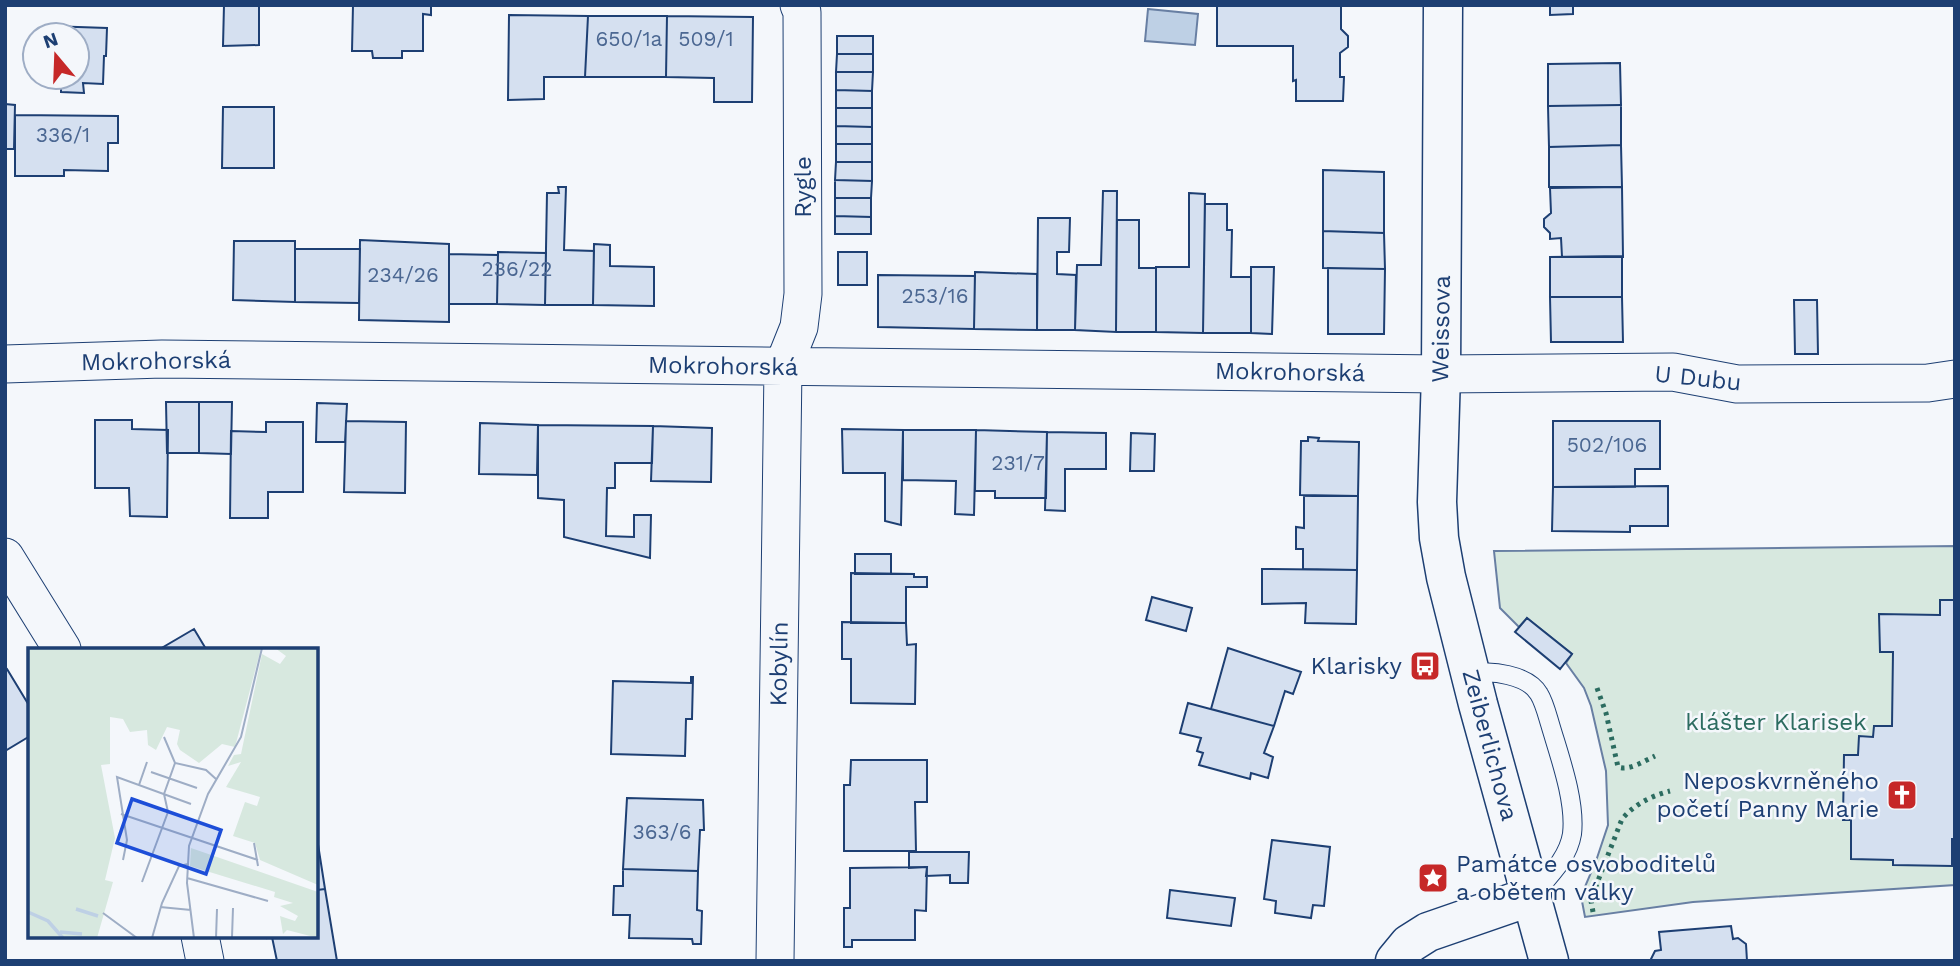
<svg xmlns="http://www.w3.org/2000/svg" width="1960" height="966" font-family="'Work Sans',sans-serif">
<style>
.green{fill:#d7e8df;stroke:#687fa3;stroke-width:2}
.water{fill:#bed0e5;stroke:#687fa3;stroke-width:2}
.building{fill:#d5e0f0;stroke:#1d3f73;stroke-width:2}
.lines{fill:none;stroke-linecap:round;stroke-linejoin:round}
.service-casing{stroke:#1d3f73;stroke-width:20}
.minor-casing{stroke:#1d3f73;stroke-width:39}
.tertiary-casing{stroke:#1d3f73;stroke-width:41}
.service{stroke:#f4f7fb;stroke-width:18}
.minor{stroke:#f4f7fb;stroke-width:37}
.tertiary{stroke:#f4f7fb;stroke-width:38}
.hedge{stroke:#2c6c60;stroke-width:5;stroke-dasharray:3.5 5;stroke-linecap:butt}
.labels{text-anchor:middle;stroke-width:5;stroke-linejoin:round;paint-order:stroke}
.number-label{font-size:21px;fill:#4b6792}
.street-label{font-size:24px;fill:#1d3f73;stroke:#f4f7fb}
.poi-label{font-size:24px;fill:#1d3f73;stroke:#f4f7fb;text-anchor:end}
.park-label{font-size:24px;fill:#2c6c60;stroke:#f4f7fb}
.inset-river{fill:none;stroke:#bed0e5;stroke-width:3.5}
.inset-road{fill:none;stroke:#9eadc5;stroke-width:2}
.view{fill:#1d4ed8;fill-opacity:0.15;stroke:#1d4ed8;stroke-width:3.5}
.inset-edge{fill:none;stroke:#1d3f73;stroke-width:3.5}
</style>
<rect width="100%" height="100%" fill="#f4f7fb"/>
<path class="green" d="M1955,546V885L1693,902L1585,917L1581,896L1596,861L1608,825L1606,771L1591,706L1584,688L1566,663L1572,654L1527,618L1519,627L1500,608L1494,551Z"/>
<path class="water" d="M1148,9L1198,14L1195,45L1145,41Z"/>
<path class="building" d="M224,5H259V45L223,46Z
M353,5H431V15L423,14V51H402V58H373L372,51H352Z
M1217,5H1341V29L1348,36V47L1340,53V77H1344L1343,101H1296V80L1293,81V46H1217Z
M1550,5H1573V14L1550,15Z
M509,15L588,16L585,77H544V99L508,100Z
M588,16H667L666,77H585Z
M667,16L753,17L752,102H714V78L666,77Z
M48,26L107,28L106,56H104L103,84L83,83L84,93L61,92V83H46V77H77V35H48Z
M837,36H873V54H837Z
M837,54H873V72H836Z
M1620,63L1621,105L1548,106V64Z
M836,72H873L872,91L836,90Z
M836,90L872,91V108H836Z
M5,104L15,105L14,149H5Z
M1621,105V145L1549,147L1548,106Z
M223,107H274V168H222Z
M836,108H872V127L836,126Z
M15,115L118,116V143H108V171L64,170V176H15Z
M836,126L872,127V144H836Z
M836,144H872V162H836Z
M1621,145L1622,187H1549V147Z
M836,162H872V181L835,180Z
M1323,170L1384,172V233L1323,231Z
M835,180L872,181L871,198H835Z
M558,187H566L564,250L594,251L593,305H545L547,193H559Z
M1622,187L1623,257H1562L1561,238L1550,239V233L1544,227V219L1551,213L1550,188Z
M1103,191H1117L1116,332L1075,330L1077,265H1101Z
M1189,193L1205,194L1203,333L1156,332V267H1189Z
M835,198H871V217L835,216Z
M1205,204H1227V230H1232L1231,277H1251V333H1203Z
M835,216L871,217V234H835Z
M1038,218H1070L1069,252H1057V274L1076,275L1075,330H1037Z
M1117,220H1139V268H1156V332H1116Z
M1323,231L1384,233L1385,269L1323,268Z
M360,240L449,244V322L359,320Z
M234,241H295V302L233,300Z
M594,244L610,245V266L654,267V306L593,305Z
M295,249H360L359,303L295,302Z
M498,252L546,253L545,305L497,304Z
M838,252H867V285H838Z
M449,254L498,255L497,304H449Z
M1622,256V297H1550V257Z
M1251,267H1274L1272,334L1251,333Z
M1328,268L1385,269L1384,334H1328Z
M975,272L1037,274V330L974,329Z
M878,275L975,276L974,329L878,327Z
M1550,297H1622L1623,342H1551Z
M1794,300H1817L1818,354H1795Z
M166,402H199V453H167Z
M199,402H232L231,454L199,453Z
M317,403L347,404L345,442H316Z
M95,420H132V429L168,430L167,517L130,516L129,488H95Z
M346,421L406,422L405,493L344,492Z
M1553,421H1660V469H1635V487H1553Z
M266,422H303V492H268V518H230L231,431L266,432Z
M480,423L538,425L537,475L479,474Z
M538,425L653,426L652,463H615V488H607L606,536L634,537V515H651L650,558L564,537V500L538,498Z
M653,426L712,428L711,482L651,481Z
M842,429L903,430L901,525L885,521V473H843Z
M903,430H976L974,515L955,514L956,481L903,480Z
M976,430L1047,432L1046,498H995V491H975Z
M1047,432L1106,433V469H1065V511L1045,510Z
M1131,433L1155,434L1154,471H1130Z
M1308,437L1319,438L1318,441L1359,442L1358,496L1300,495L1301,441H1308Z
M1668,486V526H1630V532L1552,531L1553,487Z
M1304,496H1358L1357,570L1303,569V549H1296V527L1304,528Z
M855,554H891V574H855Z
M1262,569L1357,570L1356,624L1305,623L1306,603L1262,604Z
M851,573L914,574V577H927V587H906V623H851Z
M1152,597L1192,608L1186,631L1146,620Z
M1940,600H1955V839H1952V866L1893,865V860L1851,859V820H1843L1844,755H1858L1859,736L1873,737L1874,726H1892L1893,652H1880L1879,614L1940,615Z
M1527,618L1572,654L1560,669L1515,632Z
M842,622L906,623L907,645L916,644L915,704L851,703V659H842Z
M194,629L206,649H160Z
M1228,648L1301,672L1293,694L1285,691L1274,726L1211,709Z
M7,669L30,707V736L5,751V670Z
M691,677H693L692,719H686L685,756L611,754L613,681L691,683Z
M1188,703L1274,726L1264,753L1273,757L1268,778L1251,773L1250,779L1199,765L1203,753L1197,751L1201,738L1180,733Z
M851,760H927V802H915L916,851H844V785H850Z
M627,798L703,800L704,830H700L698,871L623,869Z
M317,838L325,889L317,890Z
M1272,840L1330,847L1324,906L1313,905L1311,918L1275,913L1276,901L1264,899Z
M909,852H969L968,883H950V875L926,876L927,867L909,868Z
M927,867L926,911L915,910V940H852V947H844V908H850V868Z
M623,869L698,871L697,910L702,911L701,944H693L692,939L629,938L630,915H613L614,886H623Z
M325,889L337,961H277L272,937L267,938L266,936H317V890Z
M1170,890L1235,898L1231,926L1167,918Z
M1731,926L1733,939L1738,938L1746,944L1747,961H1650L1655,951L1661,950L1659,932Z"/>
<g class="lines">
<g class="service-casing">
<path id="service" d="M1471,675C1490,669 1528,675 1539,694C1544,702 1547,714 1550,724C1559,755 1576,801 1572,834C1568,859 1548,877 1532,896"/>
</g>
<g class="minor-casing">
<path id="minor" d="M5,364L162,359L1441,374L1673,372L1737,384L1928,383L1955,379
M5,557L62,649
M200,936L205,961
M775,961L783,367L799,327L803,294L802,12L799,5"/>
</g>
<g class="tertiary-casing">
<path id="tertiary" d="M1443,5L1441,374L1437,502L1439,538L1446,577L1478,704L1549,961
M1395,961L1409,944L1428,932L1532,896"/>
</g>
<use href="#service" class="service"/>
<use href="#minor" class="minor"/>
<use href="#tertiary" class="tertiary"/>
<path class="hedge" d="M1597,688L1606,713L1618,767C1629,771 1644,761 1655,756
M1593,912L1591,901L1594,891L1622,819C1635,804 1651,796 1670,791"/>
</g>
<defs>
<g id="bus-square" transform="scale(1.575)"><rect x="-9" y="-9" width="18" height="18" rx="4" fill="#c62828" stroke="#f4f7fb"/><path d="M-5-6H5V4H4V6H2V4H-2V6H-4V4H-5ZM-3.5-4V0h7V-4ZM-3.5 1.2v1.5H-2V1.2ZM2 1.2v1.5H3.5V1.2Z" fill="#fff"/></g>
<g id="church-square" transform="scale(1.575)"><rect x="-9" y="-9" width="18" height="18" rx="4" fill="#c62828" stroke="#f4f7fb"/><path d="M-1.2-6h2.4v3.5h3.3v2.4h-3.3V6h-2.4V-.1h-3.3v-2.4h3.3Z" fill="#fff"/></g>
<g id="sight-square" transform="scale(1.575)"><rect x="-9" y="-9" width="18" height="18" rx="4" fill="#c62828" stroke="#f4f7fb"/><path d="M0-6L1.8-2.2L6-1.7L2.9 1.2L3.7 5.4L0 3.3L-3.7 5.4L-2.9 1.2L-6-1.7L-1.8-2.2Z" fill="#fff"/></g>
</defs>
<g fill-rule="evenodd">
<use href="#bus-square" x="1425" y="666"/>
<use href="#church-square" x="1902" y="795"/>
<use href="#sight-square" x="1433" y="878"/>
</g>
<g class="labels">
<g class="number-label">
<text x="629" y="46">650/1a</text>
<text x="706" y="46">509/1</text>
<text x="63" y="142">336/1</text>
<text x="517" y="276">236/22</text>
<text x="403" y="282">234/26</text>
<text x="935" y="303">253/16</text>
<text x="1607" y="452">502/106</text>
<text x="1018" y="470">231/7</text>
<text x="662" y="839">363/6</text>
</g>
<g class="street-label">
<text transform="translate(803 187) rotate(-90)" y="8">Rygle</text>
<text transform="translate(1441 329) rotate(-89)" y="8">Weissova</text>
<text transform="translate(156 361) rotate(-1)" y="8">Mokrohorská</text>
<text transform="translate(723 366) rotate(1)" y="8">Mokrohorská</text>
<text transform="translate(1290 372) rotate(1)" y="8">Mokrohorská</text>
<text transform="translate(1698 378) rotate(6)" y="8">U Dubu</text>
<text transform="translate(779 664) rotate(-89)" y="8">Kobylín</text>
<text transform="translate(1490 745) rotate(75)" y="8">Zeiberlichova</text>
</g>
<g class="poi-label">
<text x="1402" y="674">Klarisky</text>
<text x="1879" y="789">Neposkvrněného<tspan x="1879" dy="28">početí Panny Marie</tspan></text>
<text x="1456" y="872" text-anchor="start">Památce osvoboditelů<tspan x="1456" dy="28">a obětem války</tspan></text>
</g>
<g class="park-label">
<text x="1776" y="730">klášter Klarisek</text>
</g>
</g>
<g transform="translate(28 648)">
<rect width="290" height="290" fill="#f4f7fb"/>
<path d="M0,0H233L207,99L194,96L171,115L152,102L149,96L152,82L139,79L128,102L120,97L119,82L102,84L95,71L82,69V116L73,117L87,190L77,232L85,234L69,290H0ZM247,0H290V237L232,212L227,195L205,188L217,154L229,158L232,149L198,139L213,114L200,118L206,107L213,106L234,6L252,16L258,8ZM163,200L290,244V290L259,282L255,286L252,268L267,273L270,268L252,258L265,255L246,249L247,244L162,218Z" fill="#d7e8df"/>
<path class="inset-river" d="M48,261L70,268M0,264L20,273L35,290M32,284L54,286"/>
<path class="inset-road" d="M136,89L147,115L178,122L188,131M123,124L169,140M111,137L119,114M93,166L230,212M226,195L230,218M95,212L99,192L89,129L163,156M159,230L240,253M114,234L140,164L136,146L147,115M132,259L163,262M75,265L109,290M204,289L205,260M124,290L134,255L151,218L160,216M166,290L159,235L161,198L180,146L213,89L234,0M188,290L189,261M193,290H240"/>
<path class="view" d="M104,151L193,182L178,226L89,195Z"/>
<rect width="290" height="290" class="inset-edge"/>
</g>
<rect width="1960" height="966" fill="none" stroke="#1d3f73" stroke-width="14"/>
<g transform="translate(56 56) rotate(341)"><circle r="33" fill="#f4f7fb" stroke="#9eadc5" stroke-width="2"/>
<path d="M0-5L12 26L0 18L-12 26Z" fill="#c62828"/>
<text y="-10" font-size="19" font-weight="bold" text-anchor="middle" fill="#1d3f73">N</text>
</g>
</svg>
